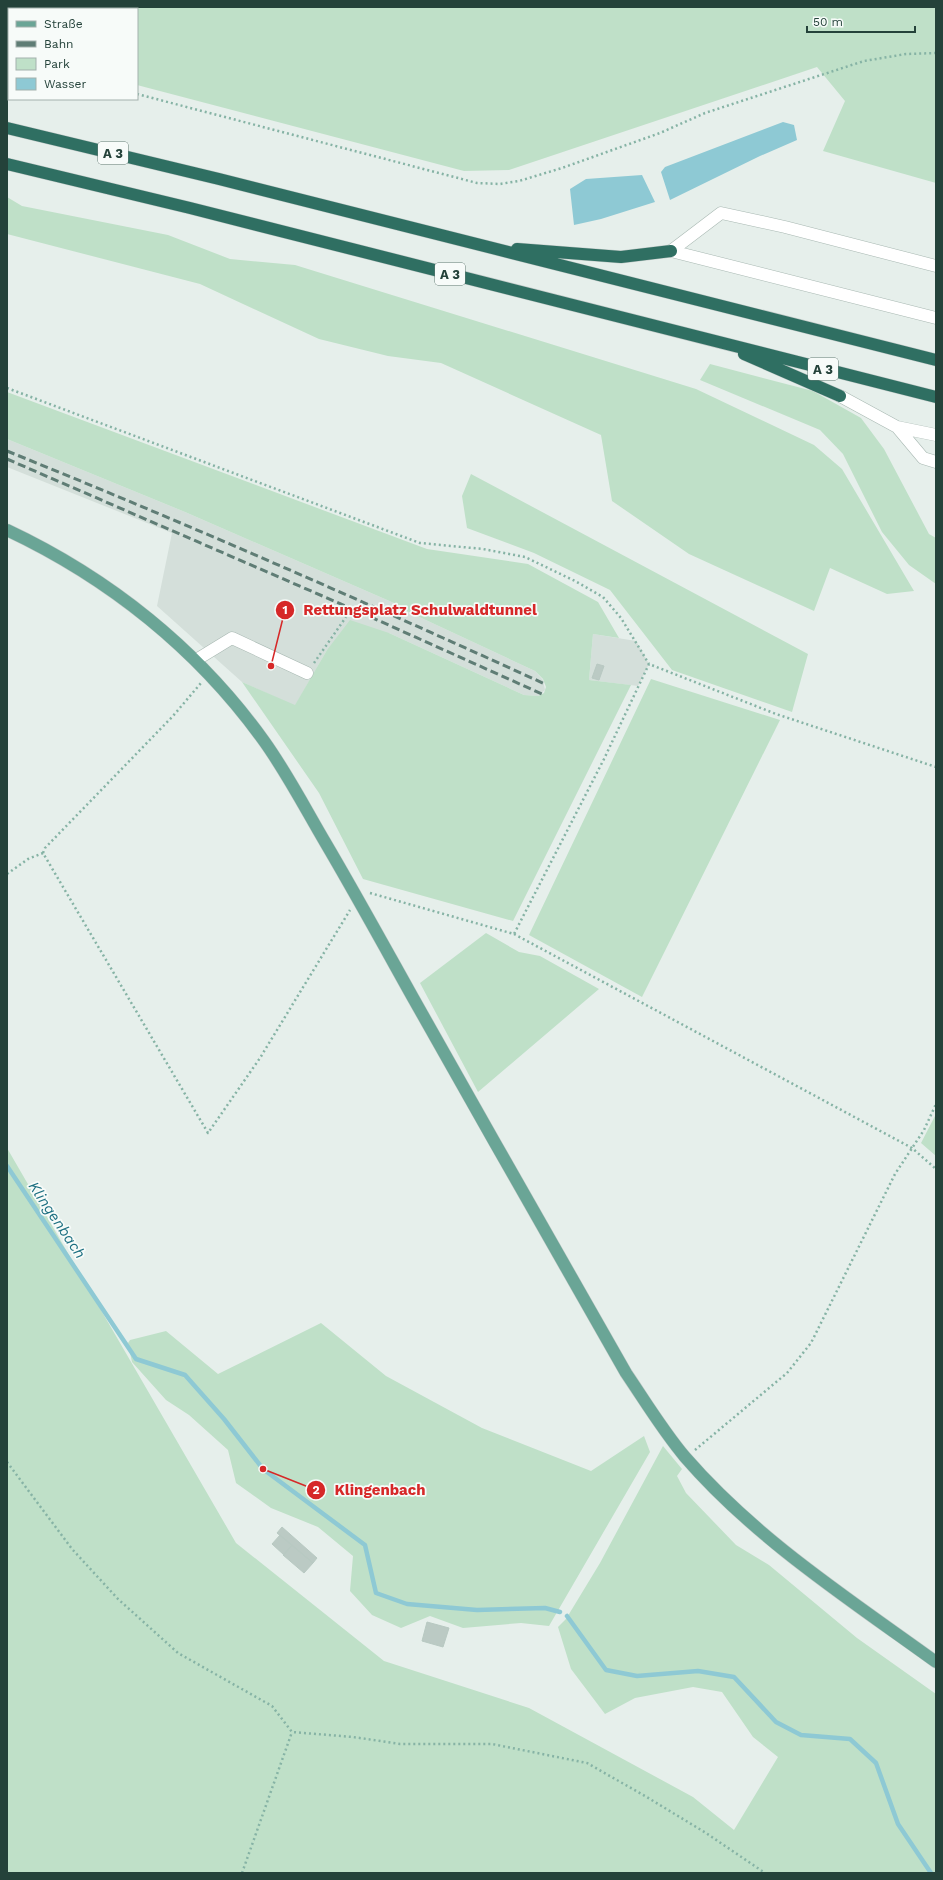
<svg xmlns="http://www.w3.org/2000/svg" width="943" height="1880" font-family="'Work Sans',sans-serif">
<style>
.built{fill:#d4dfda}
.green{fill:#bfe0c8}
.water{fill:#8ec9d4}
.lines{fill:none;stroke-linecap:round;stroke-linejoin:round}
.stream{stroke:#8ec9d4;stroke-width:4.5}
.building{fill:#bbcac4;stroke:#b8c9c2}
.minor-casing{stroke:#a8b8b2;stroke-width:13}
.major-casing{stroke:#c2cac8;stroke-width:13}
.highway-casing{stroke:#c2cac8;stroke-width:13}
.path{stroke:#86b3a5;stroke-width:2.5;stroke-dasharray:2 3;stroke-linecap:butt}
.minor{stroke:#fff;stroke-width:12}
.major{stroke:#6aa596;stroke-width:12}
.highway{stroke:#2f6f62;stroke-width:12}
.rail{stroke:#5f7d75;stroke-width:3;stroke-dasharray:8 4;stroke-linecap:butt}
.labels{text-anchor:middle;stroke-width:3.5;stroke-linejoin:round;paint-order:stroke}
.shield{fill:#f7fbf9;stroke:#637a73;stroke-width:1}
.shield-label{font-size:13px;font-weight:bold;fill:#24423a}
.water-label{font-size:15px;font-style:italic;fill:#1c6f80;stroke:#f7fbf9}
.leader{fill:none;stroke:#d62828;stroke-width:1.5}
.callout-dot{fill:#d62828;stroke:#f7fbf9;stroke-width:1.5}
.mark-label{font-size:12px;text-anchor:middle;font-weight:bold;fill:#fff}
.callout-label{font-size:15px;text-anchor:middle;font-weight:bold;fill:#d62828;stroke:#f7fbf9;stroke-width:3.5;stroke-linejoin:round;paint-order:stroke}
</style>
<rect width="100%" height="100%" fill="#e6efeb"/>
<path class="built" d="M7,439L185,512L394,603L400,608L535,671L543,680L545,690L538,696L524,695L389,633L327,650L295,706L242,682L157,606L172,533L7,467Z
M593,634L636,641L649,664L638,686L589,680Z"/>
<path class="green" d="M7,7H936V183L823,151L845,101L817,67L509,170L464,171L137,85V9H9V51L7,50Z
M7,197L22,206L168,235L230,259L295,265L696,389L814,445L842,469L914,591L887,594L830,568L814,611L689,554L612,501L601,435L441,363L388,356L319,339L200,284L7,234Z
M710,364L813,391L861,418L884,449L929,534L936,538V584L909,565L882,532L843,454L820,430L700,380Z
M7,392L427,549L528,564L598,602L619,638L593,634L589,680L631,685L513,921L363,879L319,793L242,682L295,705L327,650L350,620L389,633L524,695L538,696L544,693L546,687L543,679L535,671L400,608L394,603L185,512L7,439Z
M471,474L808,654L792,712L672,670L610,590L534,553L467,528L462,496Z
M651,679L780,720L642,997L529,935Z
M486,933L519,952L540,956L599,989L478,1092L420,983Z
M936,1114V1156L921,1143Z
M7,1148L236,1543L384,1661L529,1708L693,1797L734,1830L778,1757L753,1737L722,1692L693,1687L635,1698L605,1714L571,1669L558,1627L566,1619L600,1563L663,1446L682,1469L677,1476L686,1493L736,1545L769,1565L857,1638L936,1694V1873H7Z
M321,1323L386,1376L482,1428L591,1471L644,1436L650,1452L549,1626L521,1623L463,1628L430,1616L401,1628L372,1615L350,1591L353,1556L318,1527L271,1508L236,1483L228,1450L189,1415L166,1400L132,1362L128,1343L130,1340L166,1331L218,1374Z"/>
<path class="water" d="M783,122L794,125L797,140L760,156L670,200L661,172L665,167Z
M642,175L655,202L601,219L574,225L570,189L586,179Z"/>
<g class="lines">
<path class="stream" d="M7,1166L136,1359L185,1375L224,1419L263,1469L365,1545L376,1593L407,1604L477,1610L545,1608L560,1612
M567,1616L606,1670L637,1676L698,1671L734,1677L776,1722L801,1735L850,1739L876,1763L898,1824L931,1873"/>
</g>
<path class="building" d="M597,664L604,666L599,680L592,678Z
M282,1527L317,1558L313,1563L277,1533Z
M280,1535L292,1545L284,1555L272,1544Z
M292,1545L313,1563L304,1573L283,1555Z
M427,1622L449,1628L443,1647L422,1641Z"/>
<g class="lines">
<g class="minor-casing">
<path id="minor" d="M671,251L721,213L785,227L936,266
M671,251L936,318
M840,396L897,427L936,435
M897,427L923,458L936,462
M196,660L232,638L307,673"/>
</g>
<g class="major-casing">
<path id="major" d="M7,530C109,578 198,649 264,741C287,773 305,808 325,842C355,893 383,944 412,996C483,1122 554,1247 626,1373C645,1401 663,1431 685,1457C756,1539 849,1599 936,1662"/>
</g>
<g class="highway-casing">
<path id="highway" d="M7,128L219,179L936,360
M7,164L190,208L936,397
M517,249L621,257L671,251
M744,354L840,396"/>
</g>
<path class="path" d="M7,61L9,62
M137,94L477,183L500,184L519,181L562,168L660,133L705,113L864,61L906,54L936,53
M7,388L420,543L483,549L525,557L575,581L603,597L621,618L649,664
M314,663L346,617
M43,853L45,848L173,716L201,683
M7,874L28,859L43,853L208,1133L260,1058L350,910
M370,893L514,934L604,759L649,664L776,714L936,767
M514,934L912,1148L936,1169
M695,1450L787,1373L811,1343L895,1174L924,1130L936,1104
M7,1462L72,1549L118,1599L178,1653L272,1706L292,1732L353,1737L400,1744H492L587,1763L645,1796L706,1833L765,1873
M242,1873L292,1732"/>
<use href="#minor" class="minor"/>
<use href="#major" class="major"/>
<use href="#highway" class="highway"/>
<path class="rail" d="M7,451C188,524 367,603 545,684
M7,459L364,614L542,694"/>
</g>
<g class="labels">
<g class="shield">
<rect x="98" y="142" width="30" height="22" rx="3"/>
<rect x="435" y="263" width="30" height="22" rx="3"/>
<rect x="808" y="358" width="30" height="22" rx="3"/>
</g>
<g class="shield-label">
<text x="113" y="158">A 3</text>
<text x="450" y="279">A 3</text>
<text x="823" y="374">A 3</text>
</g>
<g class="water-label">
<text transform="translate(57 1220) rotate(56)" y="5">Klingenbach</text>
</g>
</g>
<path class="leader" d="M271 666L285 610M263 1469L316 1490"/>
<g class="callout-dot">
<circle cx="271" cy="666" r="4"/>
<circle cx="263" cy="1469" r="4"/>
<circle cx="285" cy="610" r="10"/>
<circle cx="316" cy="1490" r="10"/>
</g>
<g class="mark-label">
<text x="285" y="614">1</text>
<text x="316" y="1494">2</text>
</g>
<g class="callout-label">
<text x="420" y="615">Rettungsplatz Schulwaldtunnel</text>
<text x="380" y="1495">Klingenbach</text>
</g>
<rect width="943" height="1880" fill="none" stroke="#24423a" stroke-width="16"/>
<rect x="8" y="8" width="130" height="92" fill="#f7fbf9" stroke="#a3b1ad"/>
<rect x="16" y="21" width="20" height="6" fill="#6aa596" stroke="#a3b1ad"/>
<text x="44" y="28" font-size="12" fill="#24423a">Straße</text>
<rect x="16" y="41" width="20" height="6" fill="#5f7d75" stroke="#a3b1ad"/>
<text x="44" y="48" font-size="12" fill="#24423a">Bahn</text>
<rect x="16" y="58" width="20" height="12" fill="#bfe0c8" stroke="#a3b1ad"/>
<text x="44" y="68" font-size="12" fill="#24423a">Park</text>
<rect x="16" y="78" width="20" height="12" fill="#8ec9d4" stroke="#a3b1ad"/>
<text x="44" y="88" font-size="12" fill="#24423a">Wasser</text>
<path d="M807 26v6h108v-6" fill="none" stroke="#24423a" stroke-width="2"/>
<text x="813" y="26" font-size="12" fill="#24423a" stroke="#f7fbf9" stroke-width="3" paint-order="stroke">50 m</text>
</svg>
